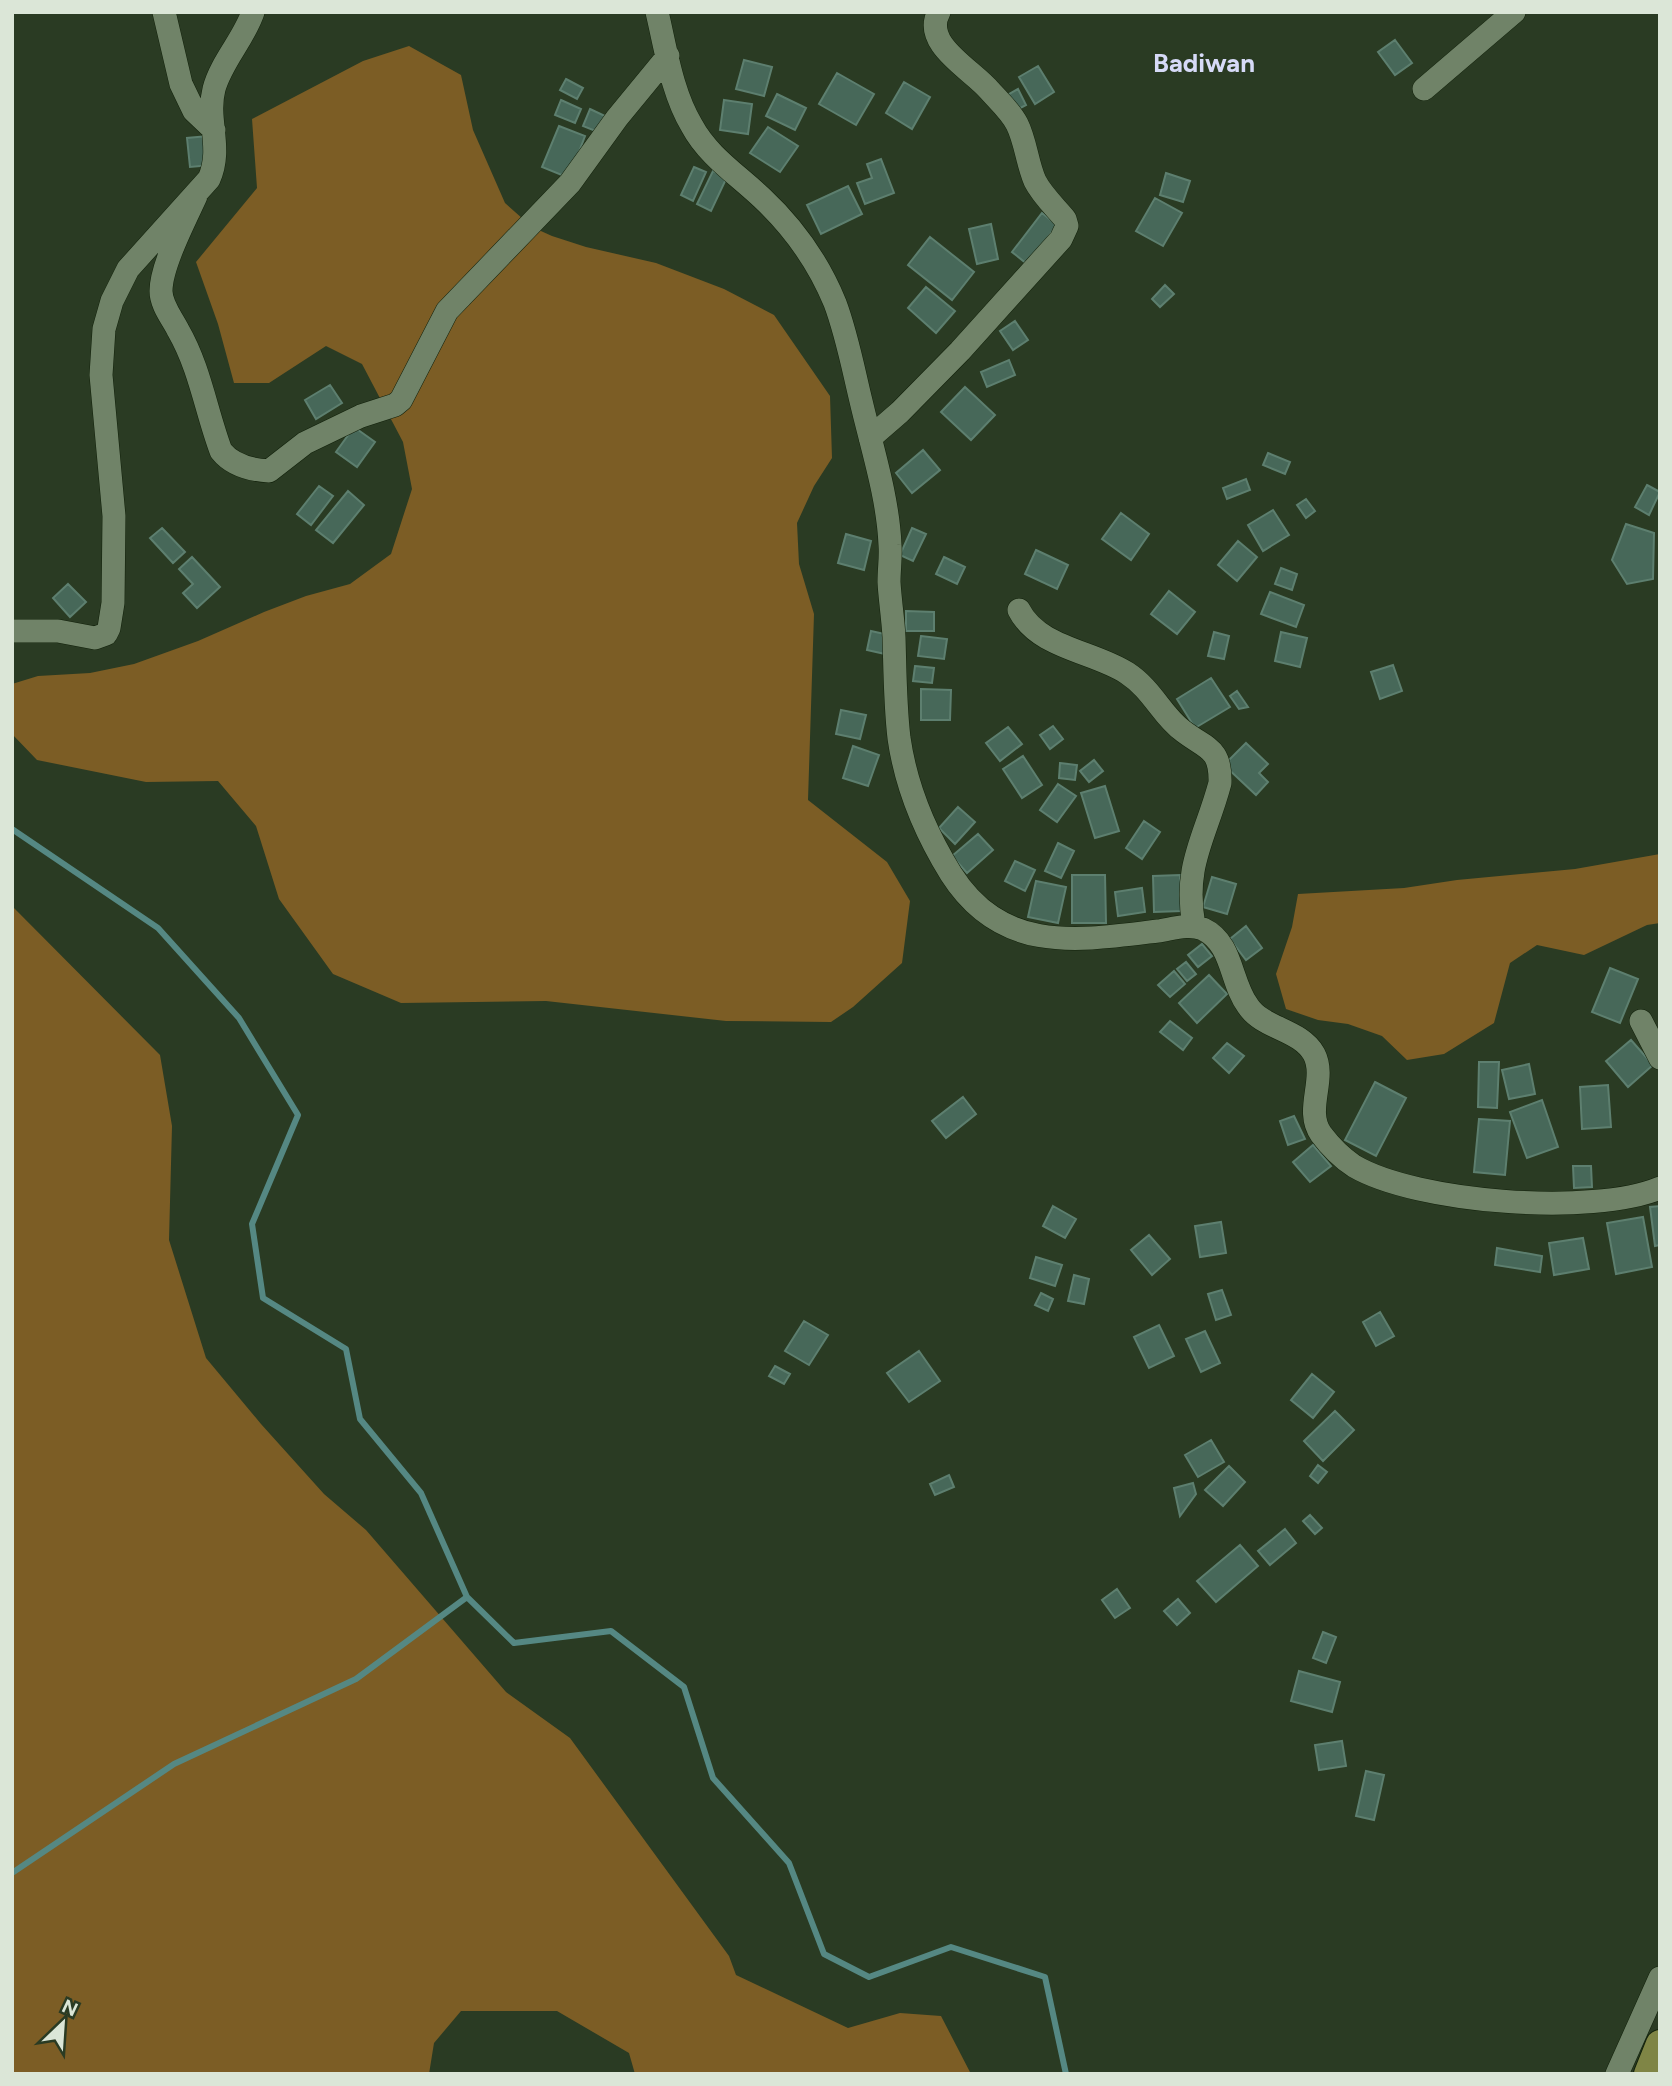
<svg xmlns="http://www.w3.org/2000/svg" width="1672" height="2086" font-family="Figtree,sans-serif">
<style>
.forest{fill:#7c5d25}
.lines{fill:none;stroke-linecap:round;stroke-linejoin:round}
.stream{stroke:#558883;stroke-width:6}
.building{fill:#476859;stroke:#5d7f6f;stroke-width:2}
.minor-casing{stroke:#12210b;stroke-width:24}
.major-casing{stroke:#12210b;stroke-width:30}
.minor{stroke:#708368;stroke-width:23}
.major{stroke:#7f8545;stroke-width:28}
.labels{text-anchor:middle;stroke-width:5;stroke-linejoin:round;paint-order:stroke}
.neighbourhood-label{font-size:26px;font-weight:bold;fill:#d6daf7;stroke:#2a3b23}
</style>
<rect width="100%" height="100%" fill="#2a3b23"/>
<path class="forest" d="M409,46L461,75L473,130L505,203L532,227L552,236L586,247L656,263L724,289L774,315L830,396L832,458L814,486L797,523L799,564L814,614L808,800L887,862L910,901L902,963L853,1007L831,1022L726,1021L546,1001L401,1003L333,974L279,899L256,826L218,781L146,782L37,760L12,734V684L38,676L90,673L134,664L198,641L264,612L306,596L350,584L391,554L412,489L403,442L362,364L326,346L269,383H234L218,324L196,262L257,188L252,119L363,61Z
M1660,854V923L1647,925L1584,955L1537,945L1510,963L1494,1023L1444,1054L1407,1060L1382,1036L1348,1024L1318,1020L1286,1009L1276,974L1292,927L1298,894L1404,888L1457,880L1575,869Z
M12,906L160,1055L172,1126L169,1240L206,1358L261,1424L324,1494L366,1530L506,1692L570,1738L729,1956L736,1975L848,2028L900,2013L941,2016L971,2074H635L629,2053L557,2011H461L434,2043L429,2074H12Z"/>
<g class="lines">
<path class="stream" d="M12,829L158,928L239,1018L298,1115L252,1224L263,1298L346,1349L360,1419L421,1493L467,1597L514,1643L611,1631L684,1687L713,1778L789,1863L824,1954L869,1977L951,1947L1045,1977L1066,2074
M12,1873L174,1764L356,1679L467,1597"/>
</g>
<path class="building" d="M1395,40L1412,63L1395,75L1378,52Z
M744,60L772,67L764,96L736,89Z
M1038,66L1054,92L1035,104L1019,77Z
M837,73L874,94L856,125L819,104Z
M566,79L583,88L577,99L560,90Z
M904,82L930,97L912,129L886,113Z
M1018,89L1026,105L1011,113L1002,98Z
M777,94L806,108L795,130L766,116Z
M561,100L581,109L575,123L555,115Z
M724,100L752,104L748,134L720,130Z
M590,109L605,116L598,132L583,126Z
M559,126L585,136L569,178L542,167Z
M768,127L798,146L780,172L750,153Z
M208,136L211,165L190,167L187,138Z
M881,159L894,193L865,204L857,183L872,178L867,164Z
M694,167L706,172L693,201L681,195Z
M713,171L727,177L711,211L697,204Z
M1166,173L1190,181L1183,202L1160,195Z
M848,186L862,214L821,234L807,205Z
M1155,198L1182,213L1163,246L1136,231Z
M1042,213L1057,225L1027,264L1012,252Z
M991,224L998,259L977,264L969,229Z
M930,237L974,272L952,300L908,265Z
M1165,285L1174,294L1160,307L1152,299Z
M926,287L955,311L936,333L908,308Z
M1015,321L1028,340L1013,350L1000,331Z
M1009,360L1015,375L987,387L981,372Z
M330,385L342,403L316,419L305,400Z
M965,387L995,415L971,440L941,412Z
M354,427L375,442L357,467L336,452Z
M923,450L940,470L912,493L896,473Z
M1268,453L1290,462L1285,474L1263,465Z
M1246,479L1250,490L1227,499L1223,488Z
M1647,485L1660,492L1649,515L1635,507Z
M319,486L333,496L311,525L297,514Z
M348,491L364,505L333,543L316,530Z
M1306,499L1315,511L1306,518L1297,505Z
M1273,510L1289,535L1263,551L1248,525Z
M1121,513L1149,534L1131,560L1102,539Z
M1626,524L1654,533L1653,579L1627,584L1612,560Z
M162,528L185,552L173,563L150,538Z
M912,528L926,534L913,561L900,555Z
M846,534L871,541L864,570L838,563Z
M1238,541L1257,557L1237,581L1218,565Z
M1036,550L1068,565L1057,589L1025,574Z
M192,557L220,587L197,608L183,593L193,584L179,569Z
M944,557L965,567L957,584L936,574Z
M1281,568L1297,574L1292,590L1275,584Z
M68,584L86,602L70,617L53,598Z
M1169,591L1195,612L1177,634L1151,614Z
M1270,592L1304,605L1296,627L1261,614Z
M906,611L934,612V631H906Z
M871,631L889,635L885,654L867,650Z
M1214,632L1229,636L1224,659L1208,656Z
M1281,632L1307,638L1300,667L1275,661Z
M921,636L947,639L944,659L918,656Z
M1393,665L1402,691L1380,699L1371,672Z
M915,666L934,668L932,683L913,681Z
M1211,678L1230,707L1195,728L1177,699Z
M921,689L951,690L950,720H921Z
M1237,691L1248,707L1239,709L1230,696Z
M841,710L866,715L860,739L836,734Z
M1053,726L1063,739L1050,749L1040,735Z
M1008,727L1022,744L1000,761L986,743Z
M1246,743L1268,764L1259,773L1268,782L1256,795L1224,765Z
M853,746L879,755L868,786L843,778Z
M1023,756L1042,785L1022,798L1003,769Z
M1094,760L1103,771L1089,782L1080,771Z
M1060,763L1077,765L1075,780L1059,778Z
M1058,784L1076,796L1057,822L1040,810Z
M1105,786L1119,831L1095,838L1081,793Z
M958,807L975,822L955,844L939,828Z
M1144,821L1160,832L1142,859L1126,848Z
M978,834L993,850L967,873L952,856Z
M1058,843L1074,851L1061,878L1045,871Z
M1015,861L1035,870L1025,891L1005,881Z
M1072,875H1105L1106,923H1072Z
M1180,875L1182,911L1154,912L1153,876Z
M1212,877L1236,884L1227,914L1203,907Z
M1036,881L1066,887L1058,923L1028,917Z
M1142,888L1145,912L1118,916L1115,892Z
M1246,926L1262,948L1246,960L1230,939Z
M1202,944L1212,956L1198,967L1188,955Z
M1186,962L1196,974L1187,981L1177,969Z
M1610,968L1638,979L1620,1023L1592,1012Z
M1174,971L1185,984L1170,997L1158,985Z
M1209,975L1227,994L1197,1023L1179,1003Z
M1170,1021L1192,1038L1183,1050L1160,1032Z
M1631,1040L1653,1065L1628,1087L1606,1061Z
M1227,1043L1244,1056L1229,1073L1213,1058Z
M1479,1062H1499L1497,1108L1478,1107Z
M1529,1064L1535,1094L1509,1099L1502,1070Z
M1375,1082L1406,1098L1376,1156L1345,1140Z
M1608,1085L1611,1127L1582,1129L1580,1087Z
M963,1097L976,1114L946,1138L932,1121Z
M1542,1100L1558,1147L1527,1158L1510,1112Z
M1294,1116L1305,1139L1288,1145L1280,1121Z
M1479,1119L1510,1121L1505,1175L1474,1172Z
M1313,1145L1331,1166L1310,1182L1293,1162Z
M1573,1166H1591L1592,1187L1574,1188Z
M1053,1206L1076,1219L1065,1238L1043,1226Z
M1660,1206V1245L1655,1246L1650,1207Z
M1643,1217L1652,1267L1616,1274L1607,1223Z
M1221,1222L1226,1253L1200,1257L1195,1226Z
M1149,1235L1170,1259L1152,1275L1131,1250Z
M1583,1238L1589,1269L1554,1275L1549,1243Z
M1497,1248L1542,1256L1540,1272L1495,1265Z
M1036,1257L1062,1265L1055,1286L1030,1278Z
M1074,1275L1089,1279L1084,1304L1068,1301Z
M1222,1290L1231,1315L1216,1320L1208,1294Z
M1041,1293L1053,1299L1048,1311L1035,1305Z
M1380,1312L1394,1336L1376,1346L1363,1322Z
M804,1321L828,1335L809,1365L785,1351Z
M1159,1325L1174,1356L1149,1368L1134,1337Z
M1205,1331L1220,1363L1201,1372L1186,1339Z
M919,1351L940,1381L909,1402L887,1373Z
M775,1366L790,1374L784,1384L769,1376Z
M1312,1374L1334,1392L1313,1418L1291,1400Z
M1335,1411L1354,1430L1323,1461L1304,1441Z
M1211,1440L1224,1462L1198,1477L1185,1455Z
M1318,1465L1327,1472L1318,1483L1310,1476Z
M1229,1466L1245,1482L1223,1506L1205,1490Z
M949,1475L954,1487L935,1495L930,1484Z
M1193,1483L1196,1494L1180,1516L1174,1488Z
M1310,1515L1322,1528L1315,1534L1303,1521Z
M1285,1529L1296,1543L1270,1565L1258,1551Z
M1240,1545L1258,1566L1216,1602L1197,1581Z
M1117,1589L1130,1608L1115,1618L1102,1600Z
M1178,1599L1190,1613L1177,1625L1164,1611Z
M1323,1632L1336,1637L1326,1663L1313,1658Z
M1299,1671L1340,1682L1332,1712L1291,1701Z
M1342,1741L1346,1766L1319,1770L1315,1745Z
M1366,1771L1384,1775L1374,1820L1356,1816Z"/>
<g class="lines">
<g class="minor-casing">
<path id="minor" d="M164,12L181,84L194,111L214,130
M657,12C666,50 672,93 692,126C708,156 738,175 762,198C793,227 819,264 835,303C847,335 853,368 861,401C872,448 888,497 890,545C891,557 889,569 889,582C890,600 893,618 894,637C895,670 895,704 899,738C906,787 925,832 951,874C1002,954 1077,941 1158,931C1172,929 1189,923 1203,929C1233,943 1230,982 1248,1006C1263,1029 1300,1029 1314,1054C1327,1079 1304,1110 1321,1134C1330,1146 1342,1158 1354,1166C1417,1203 1593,1216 1660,1188
M1424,89L1514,12
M196,196C185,220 161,266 161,291C161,305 172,318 178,330C200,368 206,411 221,451C233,466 251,470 269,471L305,443L361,416L395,405L401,400L447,311L570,183L617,118L668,56
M870,438L900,412L960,351L1061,239L1067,226L1065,219C1055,207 1042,195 1035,181C1027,163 1026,142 1017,124C1011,112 999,101 990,91C973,70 921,44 939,12
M1019,610C1038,648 1093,651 1127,673C1153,690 1162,716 1183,731C1206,749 1221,747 1220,783C1205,839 1183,865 1194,926
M12,631H58L95,638L106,634L109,628L113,603L114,516L101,375L104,329L112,301L128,269L209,179C223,148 206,120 214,89C221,62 244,39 253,12
M1641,1021L1660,1058
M1617,2074L1660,1978"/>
</g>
<g class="major-casing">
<path id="major" d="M1648,2074L1660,2044"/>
</g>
<use href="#minor" class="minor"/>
<use href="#major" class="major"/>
</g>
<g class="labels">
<g class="neighbourhood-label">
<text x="1204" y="72">Badiwan</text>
</g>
</g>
<rect width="1672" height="2086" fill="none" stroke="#dbe6d7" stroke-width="28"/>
<g transform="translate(63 2023) rotate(25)" stroke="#2a3b23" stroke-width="5" paint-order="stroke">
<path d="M0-5L12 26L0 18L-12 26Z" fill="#dbe6d7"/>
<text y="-10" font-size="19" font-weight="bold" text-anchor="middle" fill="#dbe6d7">N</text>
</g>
</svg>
